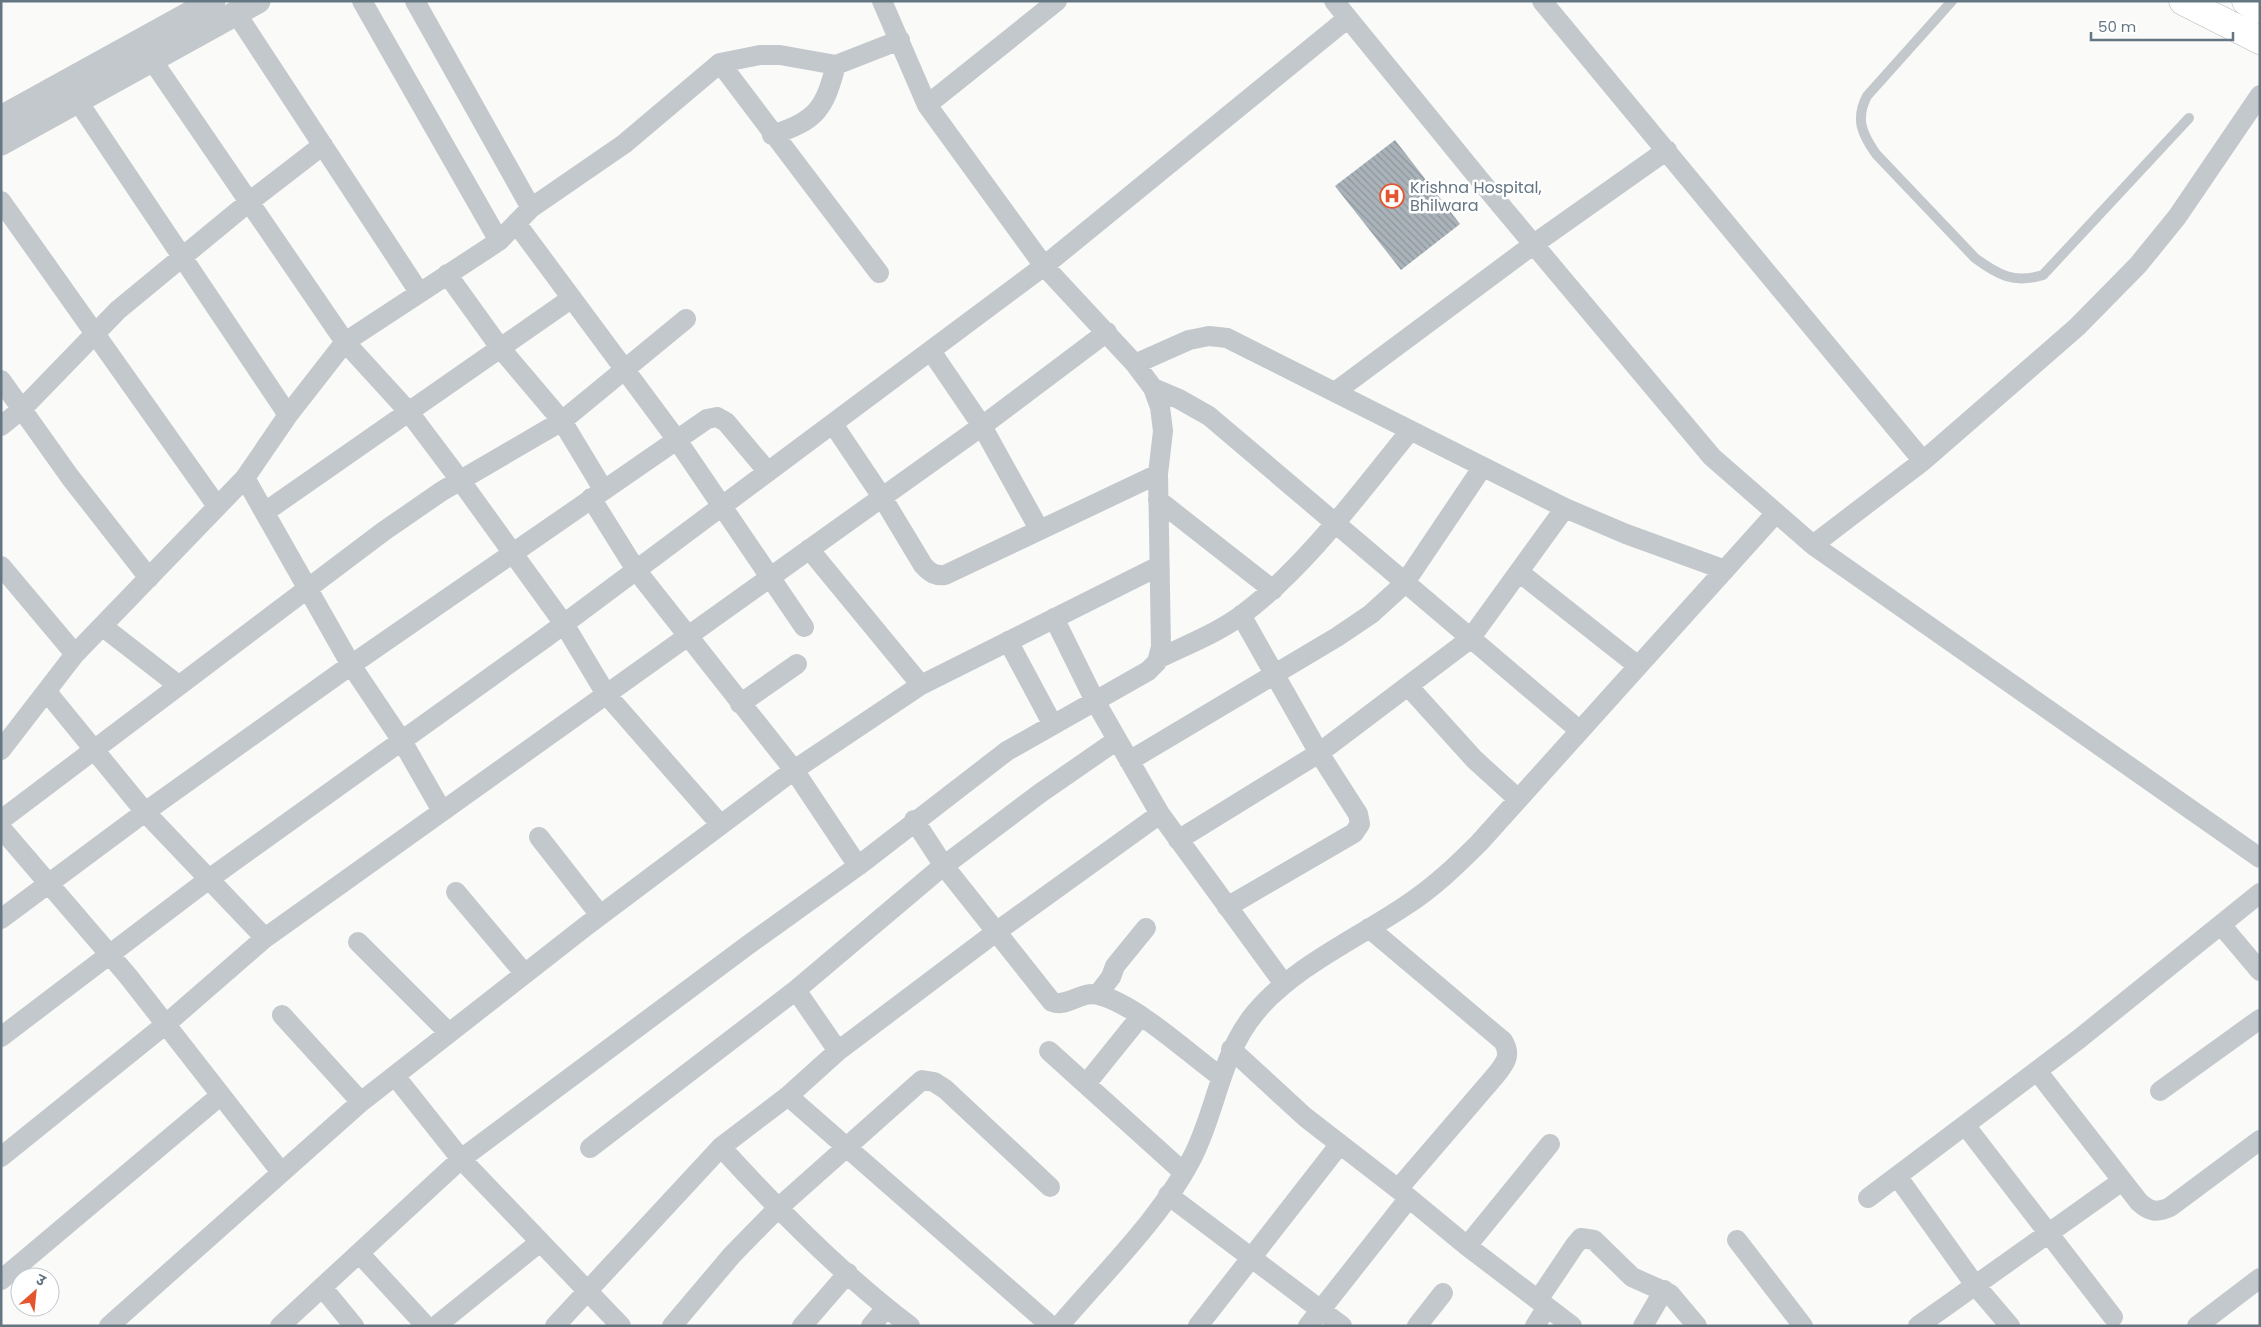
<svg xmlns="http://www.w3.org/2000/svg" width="2261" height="1327" font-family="Poppins,'Noto Sans Devanagari',sans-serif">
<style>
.building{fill:url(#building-back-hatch)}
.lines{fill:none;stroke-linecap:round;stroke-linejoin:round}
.secondary-casing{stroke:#b3babf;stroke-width:29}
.service{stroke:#c3c8cc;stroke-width:10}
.minor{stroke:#c3c8cc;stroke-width:20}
.tertiary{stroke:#c3c8cc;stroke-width:25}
.secondary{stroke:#fff;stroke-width:28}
.labels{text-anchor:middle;stroke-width:5;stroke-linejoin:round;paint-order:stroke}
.poi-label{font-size:16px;fill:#657683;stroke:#fff;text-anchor:start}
</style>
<defs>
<pattern id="building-back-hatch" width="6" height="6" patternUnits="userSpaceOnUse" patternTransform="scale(1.25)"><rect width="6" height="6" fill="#aab3b9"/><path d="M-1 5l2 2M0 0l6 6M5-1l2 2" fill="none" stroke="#8e969c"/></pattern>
</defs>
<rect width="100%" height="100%" fill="#fafaf8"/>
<path class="building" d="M1395,140L1460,224L1401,270L1335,186Z"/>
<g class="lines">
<g class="secondary-casing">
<path id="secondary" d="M2183,1L2260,40
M2246,1L2260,9"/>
</g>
<path class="service" d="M1952,1L1867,96C1855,119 1862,134 1876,154L1975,258C1998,275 2014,284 2043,275L2189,118"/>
<path class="minor" d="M362,1L499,241
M415,1L531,208
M882,1L927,105L1044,266L1348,18
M1334,1L1493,196L1712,457L1813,545L2260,858
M1542,1L1923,461
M236,13L419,292
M152,60L345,342L408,411L460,480L564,624L606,694L720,824
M720,63L879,273
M77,100L288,415
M927,105L1057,1
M772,135C817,120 824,110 836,65
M1,201L217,506
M516,223L677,440L804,627
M447,274L501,349L562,421L603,489
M931,351L982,426L1039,529
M1135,364L1189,340L1209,336L1227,338L1565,508L1626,534L1725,570
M1,380L70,477L149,578
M1153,388L1179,399L1209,416L1579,730
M1335,392L1534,244L1667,150
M833,424L882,497L923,565C930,573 935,576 945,575L1158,474
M1,426L21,410L118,310L249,202L323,145
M245,478L351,665L402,741L442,811
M591,498L636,570L794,770L858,866
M1158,500L1273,590
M265,512L572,298
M1813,545L1923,461L2077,327L2138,265L2177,217L2260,95
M809,549L921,685
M1,566L75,654
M1519,572L1638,666
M1054,618L1095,701L1160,814L1284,984
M102,626L178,685
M1008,641L1053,725
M1158,659C1186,645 1218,633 1243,614C1307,566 1359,493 1410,431
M1408,686L1474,759L1518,799
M47,692L145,812L265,938
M740,704L797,664
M1,750L75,654L245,478L288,415L345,342L499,241L531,208L624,144L720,63L760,55H780L836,65L900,40
M1129,761L1337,637L1371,614L1404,584L1482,468
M1,820L384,531L442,491L562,421L686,319
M914,820L944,866L1052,1002C1068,1008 1081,990 1099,995C1137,1005 1188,1053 1221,1077
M1,828L128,976L281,1172
M539,837L600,915
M1178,840L1319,753L1470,639L1565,508
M456,892L525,974
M1227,907L1354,833L1360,824L1358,814L1319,753L1241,615
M1,919L145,812L351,665L707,419L717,417L726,422L768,472
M2222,926L2260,971
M1369,928L1503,1041C1512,1055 1505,1064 1495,1076L1398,1189
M358,942L449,1033
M796,990L838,1051
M1098,994L1111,977L1115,966L1146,928
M282,1015L361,1102
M1,1037L209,879L545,638L1044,266L1135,364L1153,388L1160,407L1163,431L1158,474L1161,647L1157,662L1148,671L1007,751L858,866L748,945L461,1159L280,1326
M1231,1049L1305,1117L1398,1189L1467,1246L1572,1326
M1049,1051L1183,1172
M2037,1071L2139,1202C2150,1212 2157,1213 2170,1207L2260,1140
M395,1076L461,1159L621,1326
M1086,1084L1140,1017
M2160,1091L2260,1019
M788,1096L1051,1326
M1965,1125L2113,1317
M721,1147C779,1211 841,1274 910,1326
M590,1148L796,990L937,871L1039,794L1117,740
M1,1157L166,1024L265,938L982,426L1107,332
M1897,1176L1975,1285L2010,1326
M1168,1195L1342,1326
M1868,1198L2079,1039L2260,893
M1737,1240L1803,1326
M1467,1246L1550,1144
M359,1253L426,1326
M1,1280L221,1095
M322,1287L354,1326
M1538,1300L1575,1245L1581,1238L1594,1240L1632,1277L1670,1294L1697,1326
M109,1326L361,1102L586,926L794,770L921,685L1159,566
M436,1326L540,1242
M555,1326L721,1147L788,1096L838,1051L996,932L1160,814
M672,1326L732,1255L777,1209L922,1080L934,1082L945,1089L1050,1187
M802,1326L848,1273
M871,1326L886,1308
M1059,1326C1103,1274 1164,1215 1194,1154C1217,1107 1221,1054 1255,1013C1293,967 1356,939 1405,906C1433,888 1456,866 1479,843L1776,513
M1198,1326L1340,1144
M1308,1326L1409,1198
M1417,1326L1443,1293
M1535,1326L1547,1307
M1643,1326L1664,1290
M1918,1326L2122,1181
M2197,1326L2260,1278"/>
<path class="tertiary" d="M1,118L213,1
M1,143L258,1"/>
<use href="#secondary" class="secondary"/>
</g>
<defs>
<g id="hospital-ring" transform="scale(1.25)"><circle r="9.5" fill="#fff" stroke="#e4572e" stroke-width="1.5"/><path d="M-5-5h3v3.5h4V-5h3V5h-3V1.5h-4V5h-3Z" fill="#e4572e"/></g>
</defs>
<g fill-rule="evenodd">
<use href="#hospital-ring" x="1392" y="196"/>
</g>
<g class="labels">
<g class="poi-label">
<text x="1410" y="193">Krishna Hospital,<tspan x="1410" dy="18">Bhilwara</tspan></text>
</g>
</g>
<rect width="2261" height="1327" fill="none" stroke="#657683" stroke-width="5"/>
<g transform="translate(35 1292) rotate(27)"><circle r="24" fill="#ffffff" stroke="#c1c8cd"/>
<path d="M0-4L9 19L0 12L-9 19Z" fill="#e4572e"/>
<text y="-8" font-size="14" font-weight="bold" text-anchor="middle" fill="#657683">उ</text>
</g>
<path d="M2091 32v8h142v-8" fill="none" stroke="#657683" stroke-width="2.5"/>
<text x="2098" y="32" font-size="15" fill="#657683" stroke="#ffffff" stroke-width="4" paint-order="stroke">50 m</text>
</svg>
